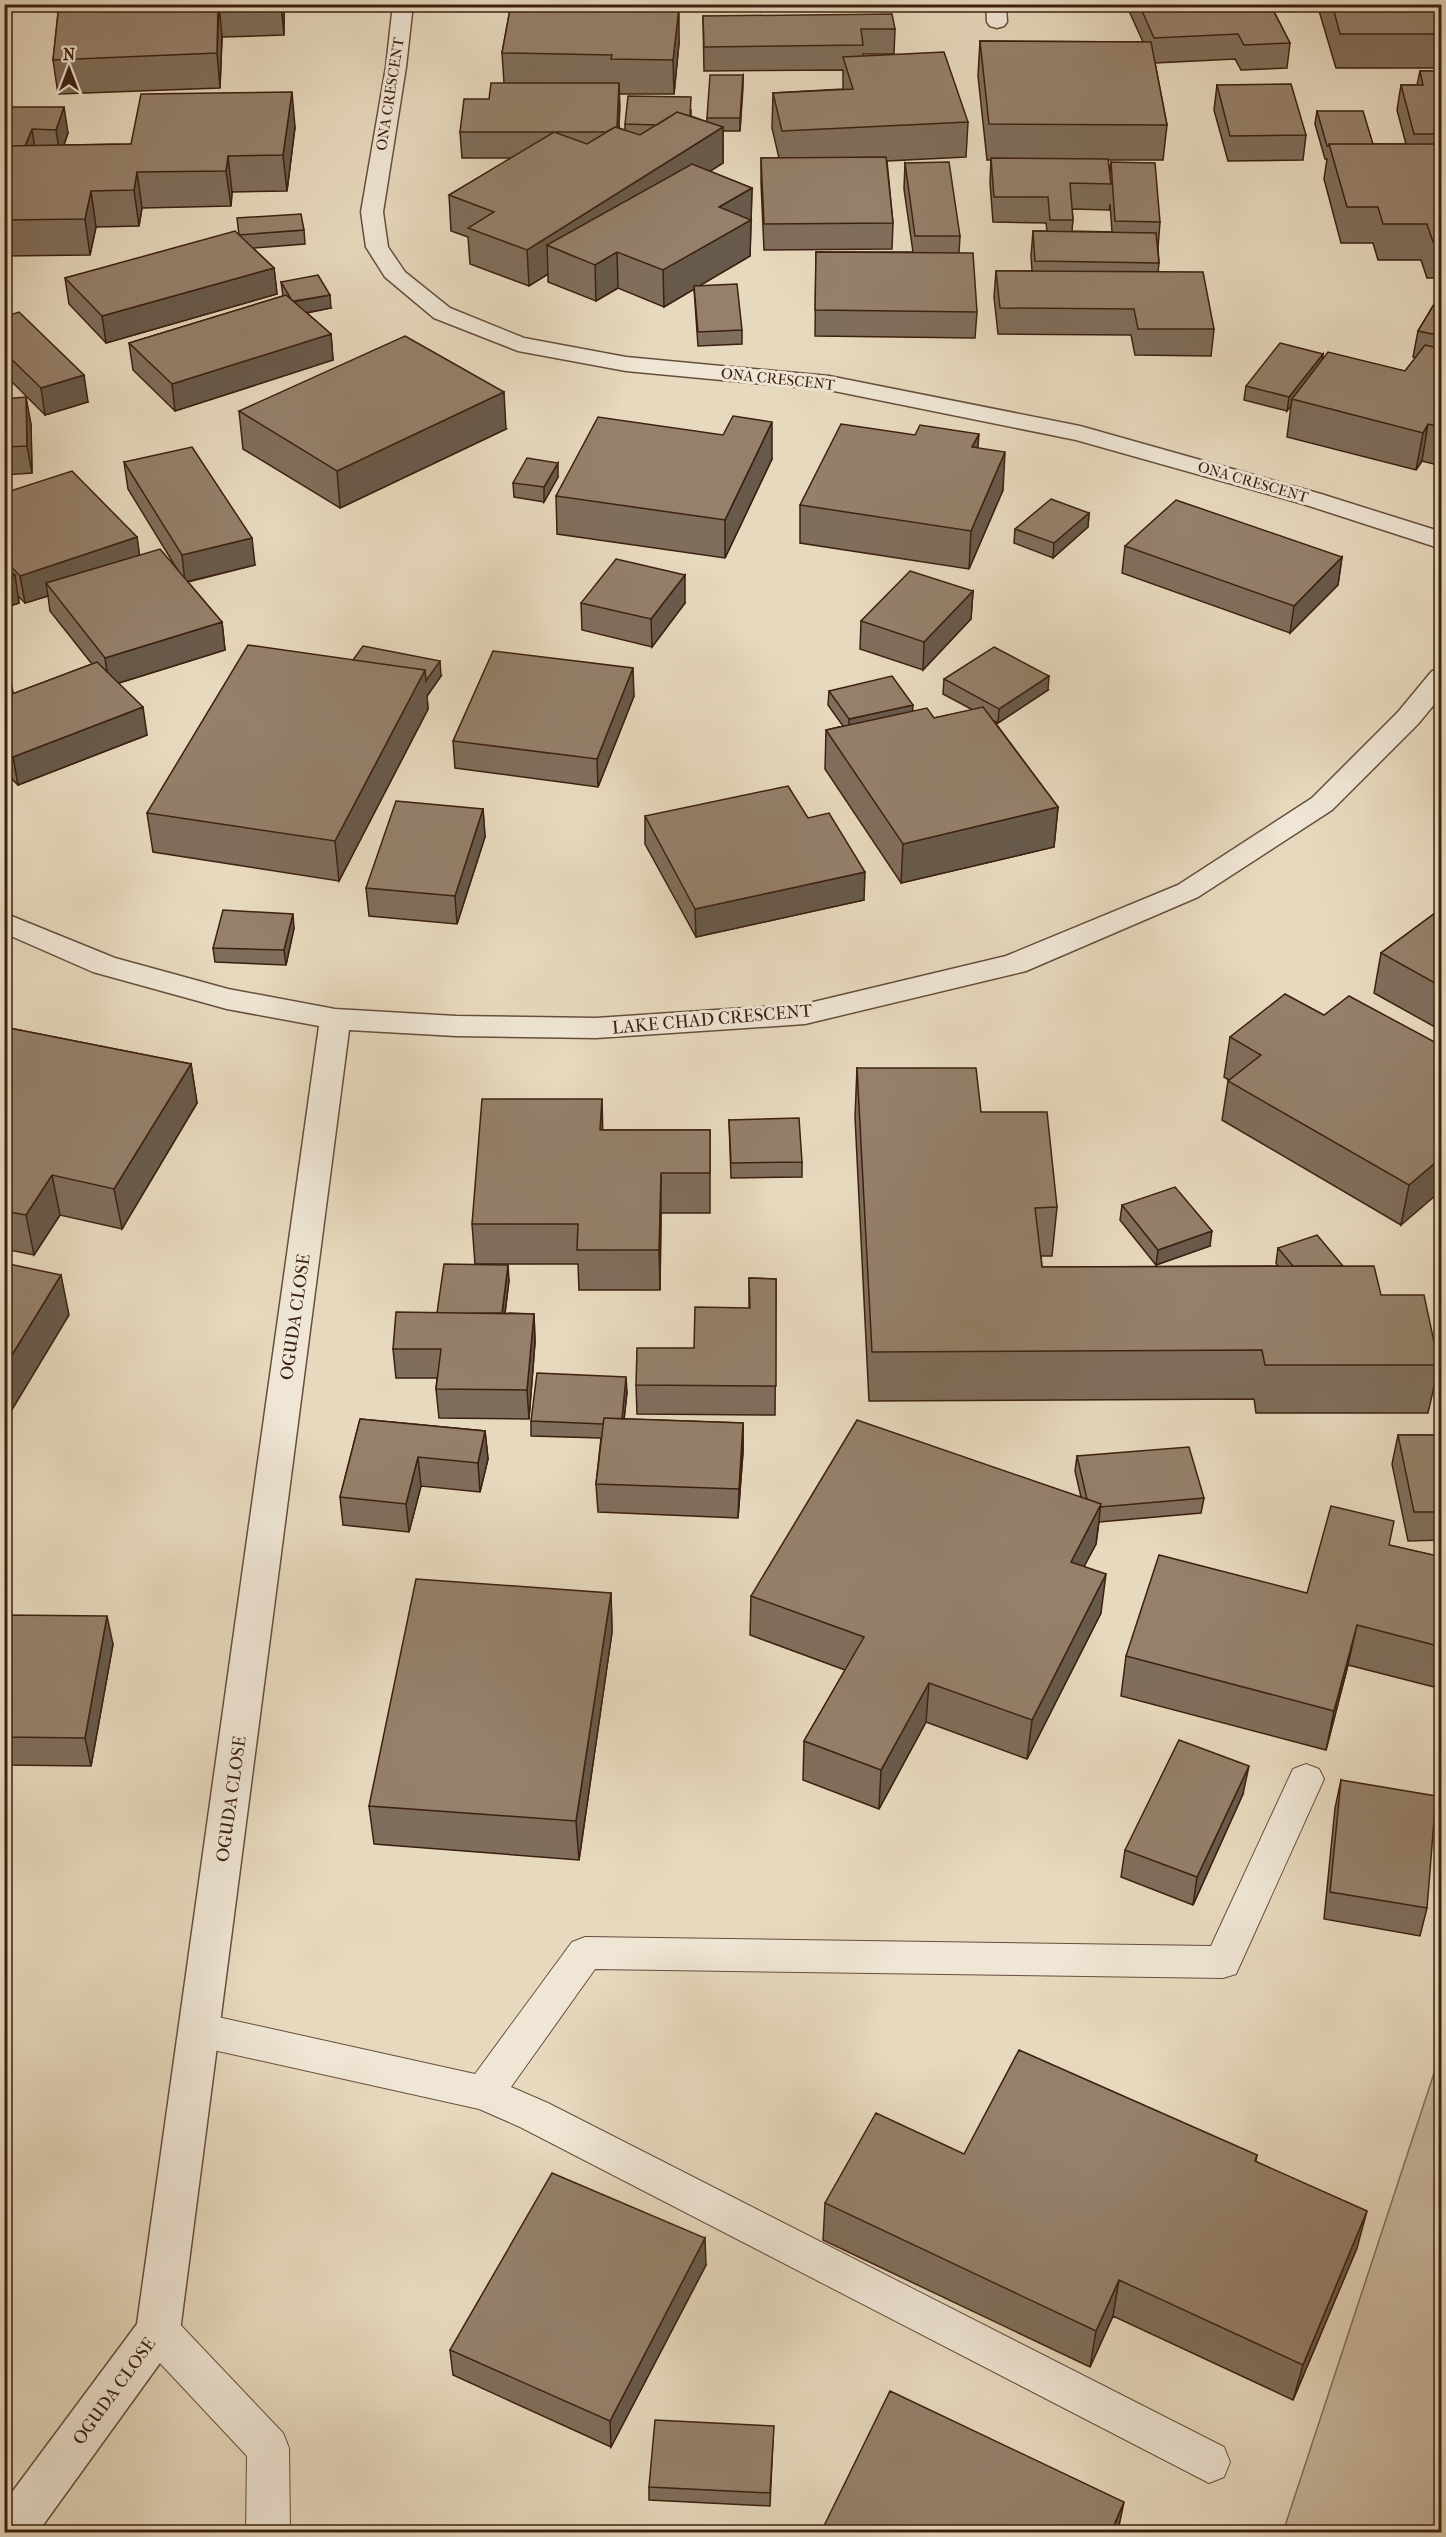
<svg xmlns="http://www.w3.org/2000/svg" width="1446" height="2537" font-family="'IM FELL French Canon',serif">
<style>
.green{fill:#cabaa1;stroke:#836d59;stroke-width:1.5}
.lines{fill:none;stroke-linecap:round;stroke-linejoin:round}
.service-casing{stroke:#674e3c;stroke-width:2}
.minor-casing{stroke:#674e3c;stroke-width:3}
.service{fill:#efe6d5;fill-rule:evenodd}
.minor{fill:#efe6d5;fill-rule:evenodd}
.wall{fill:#806e5c;stroke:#3c2011;stroke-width:1.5;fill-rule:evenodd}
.shaded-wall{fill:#685a4b;stroke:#3c2011;stroke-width:1.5}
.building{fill:#95806b;stroke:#3c2011;stroke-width:1.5}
.labels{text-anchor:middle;stroke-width:6;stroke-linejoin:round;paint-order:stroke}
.far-street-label{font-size:15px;fill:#3c2011;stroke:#efe6d5}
.street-label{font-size:18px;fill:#3c2011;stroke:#efe6d5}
</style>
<rect width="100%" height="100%" fill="#e7d9be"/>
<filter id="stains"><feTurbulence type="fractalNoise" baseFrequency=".00333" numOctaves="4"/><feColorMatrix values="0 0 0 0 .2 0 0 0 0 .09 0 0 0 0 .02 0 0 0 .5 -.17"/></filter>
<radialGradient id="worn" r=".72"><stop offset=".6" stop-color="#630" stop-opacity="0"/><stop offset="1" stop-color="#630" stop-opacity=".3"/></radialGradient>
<path class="green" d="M1441,2052V2532H1283Z"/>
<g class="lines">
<g class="service-casing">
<path id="service" d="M1306,1764L1319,1769L1324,1779L1236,1974L1223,1978L595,1969L511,2087L548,2103L1224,2447L1230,2462L1224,2477L1209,2483L520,2127L479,2109L200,2047L186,2042L181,2030L186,2018L200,2013L475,2074L572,1942L585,1937L1211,1946L1293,1769Z
M158,2312L173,2317L283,2433L289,2448L290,2532H246L247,2456L143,2345L137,2331L143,2317Z"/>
</g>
<g class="minor-casing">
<path id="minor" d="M393,4H413L406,67L383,212L388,247L405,272L450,308L524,338L626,357L829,376L1080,426L1321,494L1442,532V549L1303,504L1076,440L829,390L626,371L518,351L434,318L385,277L366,247L361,212L386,67Z
M986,4H1006L1007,22L1004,26L997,28L990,26L987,22Z
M1442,669V695L1418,724L1332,810L1198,897L1026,971L805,1024L596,1038L456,1036L349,1030L180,2331L173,2345L38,2532H4V2503L137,2324L319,1026L227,1009L93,972L4,933V913L115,958L228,989L335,1009L456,1016L596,1018L805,1004L1006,956L1178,885L1312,798L1398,712L1432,671Z"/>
</g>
<use href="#service" class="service"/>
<use href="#minor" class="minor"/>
</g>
<path class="wall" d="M59,4H284V35L222,37L220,88L58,94L53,60Z
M511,4H677L679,43L674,94H619V128L625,130V124L691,110V116L707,122V118L743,75L740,131H723V163L709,171L752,188L750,256L700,285L742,330V344L698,346L694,289L664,307L618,288L596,301L548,282V274L529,286L470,264L468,237L451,231L449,195L512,158H462L460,132L504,83L502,53Z
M1130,4H1270L1290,43L1287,68L1241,70L1235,59L1155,63L1167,125L1163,160H1108L1110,173L1111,162L1160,222L1158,248L1159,263L1158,272L1214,329L1211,356L1135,355L1131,335L998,334L994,297L996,271H1032L1031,256L1033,231H1047L1046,223L993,222L990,183L991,160H987L978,76L980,41L1143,42L1129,11ZM1110,204L1112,232L1072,231L1073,220L1072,209L1109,210Z
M1317,4H1442V68H1336Z
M703,16L895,29L894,54H863V56L968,122L966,157L887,161L893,223L892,249L764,250L761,183V158H779L772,128L773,93L843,89V70L704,71Z
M1420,71H1442V278H1427L1421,260H1378L1373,243H1341L1324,179L1327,159H1325L1315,124L1317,111L1373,144H1406L1397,110L1401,85H1417Z
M1217,85L1306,135L1303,160L1228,161L1214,110Z
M4,107L68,133L64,145L131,144L295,127L287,191L232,192L231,206L142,208L139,226L96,227L90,255L4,256Z
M905,163L960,236L959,253L977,312L975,338L815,336L816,252H913L904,189Z
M304,230L305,244L253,248L274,268L277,294L106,343L69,304L65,278L239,234Z
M281,282L331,308L307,313L331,334L333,360L175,411L133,370L129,343L283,296Z
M1442,291V466L1422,461L1416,470L1287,437L1291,406L1287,411L1244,400L1246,386L1323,354L1322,360L1405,371L1416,358L1413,357L1418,331Z
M4,317L88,402L45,415L4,374Z
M4,399L31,424L32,473L4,475Z
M239,411L506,429L340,508L243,449Z
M978,448L1003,490L969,569L800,543V505Z
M772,459L725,558L557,534L556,496Z
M124,462L255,565L188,582L222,622L225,650L119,683L147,735L18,785L4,771V670L13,694L92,664L50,611L48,596L25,603L18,596L19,603L4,608V493L137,537L139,555L177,569L128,489Z
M558,477L544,502L514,497L513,483Z
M1089,513L1088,527L1053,558L1014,543L1015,529Z
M1125,546L1342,557L1338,585L1290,633L1122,573Z
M973,591L971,619L923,670L860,649L861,621Z
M581,603H685L652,647L582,630Z
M441,676L427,696L428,709L339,881L153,852L147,813Z
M944,679L1048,690L998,723L994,721L1058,807L1054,847L901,883L825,769L826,730L843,726L828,705L829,691L913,711L934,718L973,710L943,694Z
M634,696L598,787L455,768L453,741Z
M483,809L485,837L457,924L369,916L366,888Z
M645,816L808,818L864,900L696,937L645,844Z
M1442,908V1031L1374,993L1381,953Z
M294,928L286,965L215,962L213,948Z
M1324,1015L1442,1046L1401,1225L1222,1120L1228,1081L1229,1080L1224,1077L1230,1037Z
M4,1027L191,1064L197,1103L122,1229L60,1215L34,1255L4,1249Z
M857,1068L981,1112L1057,1207L1052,1256H1041L1042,1267L1278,1266L1276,1263L1278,1248L1343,1266L1381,1295L1439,1365L1428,1413H1256L1254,1399L869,1401L855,1117Z
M729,1120L802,1162V1177L731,1178Z
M603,1130H710V1213H661L660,1290H579L578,1264H475L472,1224Z
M1122,1205L1210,1246L1156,1265L1120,1220Z
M749,1278L776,1279L775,1415L637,1414L636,1385L694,1348L749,1308Z
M509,1280L505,1313L534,1314L535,1342L529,1419L439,1418L436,1389L437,1378H396L393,1349L437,1313Z
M627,1392L624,1419L743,1423V1452L738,1518L598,1512L596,1484L601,1438L531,1436V1421Z
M360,1419L485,1431L488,1459L480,1492L421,1486L409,1532L343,1525L340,1497Z
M1398,1435H1442V1540L1408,1541L1392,1464Z
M1077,1456L1204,1498L1201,1513L1099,1522L1096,1544L1084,1566L1101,1613L1027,1759L926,1722L879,1809L803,1780L804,1741L845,1670L750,1635L751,1596L1081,1497L1075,1471Z
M1389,1545L1442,1557V1689L1348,1665L1326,1750L1121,1696L1126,1656L1307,1593Z
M611,1593L612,1632L579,1860L374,1844L369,1806Z
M4,1615L113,1644L91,1766L4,1765Z
M1341,1780L1427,1908L1420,1936L1324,1919L1335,1808Z
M1243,1794L1193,1905L1121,1877L1125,1850Z
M964,2154L1257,2155L1256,2161L1357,2248L1293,2400L1113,2316L1090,2367L823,2240L825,2203Z
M706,2265L611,2447L453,2375L450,2350Z
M773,2439L770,2506L649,2500V2487Z"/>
<path class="shaded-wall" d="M219,4L222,37L220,88L217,53Z
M281,4H284V35Z
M679,8V43L674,94L673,60Z
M743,75V88L740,131V118Z
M619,83L620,108L617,158V132Z
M292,92L295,127L287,191L283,155Z
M64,107L68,133L60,155L56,130Z
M723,127V163L575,257L547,245L548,274L529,286L527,250Z
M32,129L36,155L24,150Z
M228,156L232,192L231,206L226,171Z
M137,172L142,208L139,226L134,190Z
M752,188L750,256L664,307L663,270L719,207Z
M91,191L96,227L90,255L85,219Z
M617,252L618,288L596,301L595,265Z
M274,268L277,294L106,343L102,316Z
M330,295L331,308L294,315L293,302Z
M331,334L333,360L175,411L172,384Z
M1323,354L1321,367L1292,399L1291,406L1287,411L1289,397Z
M84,375L88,402L45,415L41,388Z
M504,392L506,429L340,508L337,471Z
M26,397L31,424L32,473L27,446Z
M772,422V459L725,558V520Z
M1428,424L1422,461L1416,470L1423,433Z
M979,434L976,472L972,447Z
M1005,452L1003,490L969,569L971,531Z
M558,463V477L544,502V487Z
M1089,513L1088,527L1053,558L1054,543Z
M137,537L141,565L46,583L48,596L25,603L20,576Z
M252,538L255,565L185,582L182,555Z
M1342,557L1338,585L1290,633L1294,606Z
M15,575L19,603L4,608V579Z
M685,575V603L652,647L651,619Z
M973,591L971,619L923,670L924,642Z
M222,622L225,650L109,686L105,658Z
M440,661L441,676L427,696L428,709L339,881L335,841L425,670Z
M633,668L634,696L598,787L597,759Z
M1049,676L1048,690L998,723L999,709Z
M11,683L14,697L4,700V685Z
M913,705L912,719L849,734V719Z
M143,707L147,735L18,785L13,757Z
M1058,807L1054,847L901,883L903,844Z
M483,809L485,837L457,924L455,896Z
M865,872L864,900L696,937L695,909Z
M293,914L294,928L286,965L284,950Z
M191,1064L197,1103L122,1229L114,1189Z
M602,1099L603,1139L600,1130Z
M1442,1157V1190L1401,1225L1409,1185Z
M661,1173V1213L660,1290L659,1250Z
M52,1175L60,1215L34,1255L26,1215Z
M1212,1231L1210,1246L1156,1265L1158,1250Z
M508,1265L509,1280L502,1338L501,1323Z
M61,1275L69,1315L4,1423V1368Z
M534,1314L535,1342L529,1419L527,1390Z
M626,1377L627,1392L622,1439L621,1424Z
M743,1423V1452L738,1518L739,1489Z
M485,1431L488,1459L480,1492L478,1463Z
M418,1457L421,1486L409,1532L406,1504Z
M1101,1504L1096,1544L1066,1601L1071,1562Z
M1106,1574L1101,1613L1027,1759L1032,1720Z
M611,1593L612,1632L579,1860L576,1821Z
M107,1616L113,1644L91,1766L85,1738Z
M1357,1625L1348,1665L1326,1750L1334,1711Z
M929,1683L926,1722L879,1809L881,1770Z
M1249,1766L1243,1794L1193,1905L1197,1877Z
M1367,2211L1357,2248L1293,2400L1303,2365Z
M705,2238L706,2265L611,2447L610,2421Z
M1119,2280L1113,2316L1090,2367L1096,2331Z
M1124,2502L1119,2526L1116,2532H1111Z"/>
<path class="building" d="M59,4H218L217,53L53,60Z
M511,4H626V8H679L673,60L611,59L612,55L502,53Z
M1139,4H1270L1290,43L1244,45L1238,34L1154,38Z
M1332,4H1442V34H1340Z
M892,14L895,29H861L863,45L704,47L703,16Z
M980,41L1151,42L1167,125L989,124Z
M944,52L968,122L782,131L773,93L853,89L843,57Z
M1420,71H1442V134H1414L1401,85H1423Z
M710,75H743L740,118H707Z
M491,83H619L617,127H615L606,132H460L464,99H489Z
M1291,84L1306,135L1230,136L1217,85Z
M292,92L283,155L228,156L226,171L137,172L134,190L91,191L85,219L4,220V146L131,144L141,94Z
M628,96L691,97L690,116L677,112L657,125L625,124Z
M4,107H64L56,130L32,129L25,146H4Z
M1317,111H1363L1373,144H1329V146H1327Z
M677,112L723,127L527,250L468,228L494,212L449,195L554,132L587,144L615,127L640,135Z
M1329,144H1442V242H1433L1427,224H1383L1378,207H1347Z
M886,157L893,223L764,224L761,158Z
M991,158L1108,159L1111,184L1070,183L1073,220H1050L1048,197H994Z
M949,162L960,236H915L905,163Z
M1111,162L1155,163L1160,222L1115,221Z
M692,164L752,188L719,207L751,220L663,270L617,252L595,265L547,245Z
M301,214L304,230L239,235L237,218Z
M235,231L274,268L102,316L65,278Z
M1033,231L1156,233L1159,263L1035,261Z
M816,252L973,253L977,312L815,310Z
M996,271L1203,272L1214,329H1138L1134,309L1000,308Z
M318,275L330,295L294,301L291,299L281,282Z
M737,284L742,330L698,332L694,286Z
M1442,291V336L1418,331Z
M286,295L331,334L172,384L129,343Z
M19,312L84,375L41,388L4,352V317Z
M405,336L504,392L337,471L239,411Z
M1280,343L1323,354L1289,397L1246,386Z
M1425,345L1442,349V427L1428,424L1423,433L1292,399L1328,352L1405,371Z
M26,397L27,446L4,447V399Z
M733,416L772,422L725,520L556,496L598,417L723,435Z
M841,424L915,435L920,425L979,434L972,447L1005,452L971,531L800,505Z
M192,447L252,538L182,555L124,462Z
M527,458L558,463L544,487L513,483Z
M72,471L137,537L20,576L4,559V493Z
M1051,499L1089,513L1054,543L1015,529Z
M1176,500L1342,557L1294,606L1125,546Z
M160,549L222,622L105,658L46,583Z
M616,559L685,575L651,619L581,603Z
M4,566L15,575L4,579Z
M910,571L973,591L924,642L861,621Z
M248,645L425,670L335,841L147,813Z
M363,646L440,661L426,681L425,670L353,660Z
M994,647L1049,676L999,709L944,679Z
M493,651L633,668L597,759L453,741Z
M97,662L143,707L13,757L4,749V697Z
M4,670L11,683L4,685Z
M892,676L913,705L849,719L829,691Z
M983,707L1058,807L903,844L826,730L927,708L934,718Z
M788,786L808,818L829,813L865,872L695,909L645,816Z
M396,801L483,809L455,896L366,888Z
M1442,908V987L1381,953Z
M223,910L293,914L284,950L213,948Z
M1285,994L1324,1015L1349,996L1442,1046V1157L1409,1185L1228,1081L1261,1055L1230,1037Z
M4,1027L191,1064L114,1189L52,1175L26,1215L4,1211Z
M857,1068H976L981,1112H1047L1057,1207L1035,1208L1042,1267L1374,1266L1381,1295H1424L1439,1365H1265L1262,1350L872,1352Z
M482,1099H602L600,1130H710V1173H661L659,1250H577L578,1224H472Z
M799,1118L802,1162L731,1163L729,1120Z
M1175,1187L1212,1231L1158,1250L1122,1205Z
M1317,1235L1343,1266H1293L1278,1248Z
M4,1263L61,1275L4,1368Z
M444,1264L508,1265L502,1313H437Z
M749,1278L776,1279V1386L636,1385L637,1348H694L695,1307L750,1308Z
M396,1312L534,1314L527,1390L436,1389L441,1349H393Z
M537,1373L626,1377L622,1419L604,1418L603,1424L531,1421Z
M604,1418L743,1423L739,1489L596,1484Z
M360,1419L485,1431L478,1463L418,1457L406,1504L340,1497Z
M857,1420L1101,1504L1071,1562L1106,1574L1032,1720L929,1683L881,1770L804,1741L864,1637L751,1596Z
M1398,1435H1442V1512H1414Z
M1189,1447L1204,1498L1100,1507L1101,1504L1087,1499L1077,1456Z
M1331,1506L1394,1521L1389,1545L1442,1557V1647L1357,1625L1334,1711L1126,1656L1159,1555L1307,1593Z
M416,1579L611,1593L576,1821L369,1806Z
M4,1615L107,1616L85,1738L4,1737Z
M1179,1740L1249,1766L1197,1877L1125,1850Z
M1341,1780L1436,1796L1427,1908L1330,1892Z
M1019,2050L1257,2155L1255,2161L1367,2211L1303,2365L1119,2280L1096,2331L825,2203L876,2113L964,2154Z
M552,2173L705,2238L610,2421L450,2350Z
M890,2391L1124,2502L1111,2532H821Z
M655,2420L774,2426L770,2493L649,2487Z"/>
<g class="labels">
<g class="far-street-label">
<text transform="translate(390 94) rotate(-81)" y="5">ONA CRESCENT</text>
<text transform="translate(778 379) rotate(6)" y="5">ONA CRESCENT</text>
<text transform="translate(1253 482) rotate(16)" y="5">ONA CRESCENT</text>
</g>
<g class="street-label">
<text transform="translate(712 1019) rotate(-5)" y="6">LAKE CHAD CRESCENT</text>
<text transform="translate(295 1317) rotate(-82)" y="6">OGUDA CLOSE</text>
<text transform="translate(231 1799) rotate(-82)" y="6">OGUDA CLOSE</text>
<text transform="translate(114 2391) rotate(-54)" y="6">OGUDA CLOSE</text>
</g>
</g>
<rect width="1446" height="2537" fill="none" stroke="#e7d9be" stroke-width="24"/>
<rect x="6" y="6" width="1434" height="2525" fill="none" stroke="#3c2011" stroke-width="3"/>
<rect x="12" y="12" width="1422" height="2513" fill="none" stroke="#3c2011" stroke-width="1.5"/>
<g transform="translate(69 69)" stroke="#efe6d5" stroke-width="4.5" paint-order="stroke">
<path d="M0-4.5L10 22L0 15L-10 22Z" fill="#3c2011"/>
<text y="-9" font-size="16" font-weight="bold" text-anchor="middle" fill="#3c2011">N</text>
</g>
<rect width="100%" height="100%" filter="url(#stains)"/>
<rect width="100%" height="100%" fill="url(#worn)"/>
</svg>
